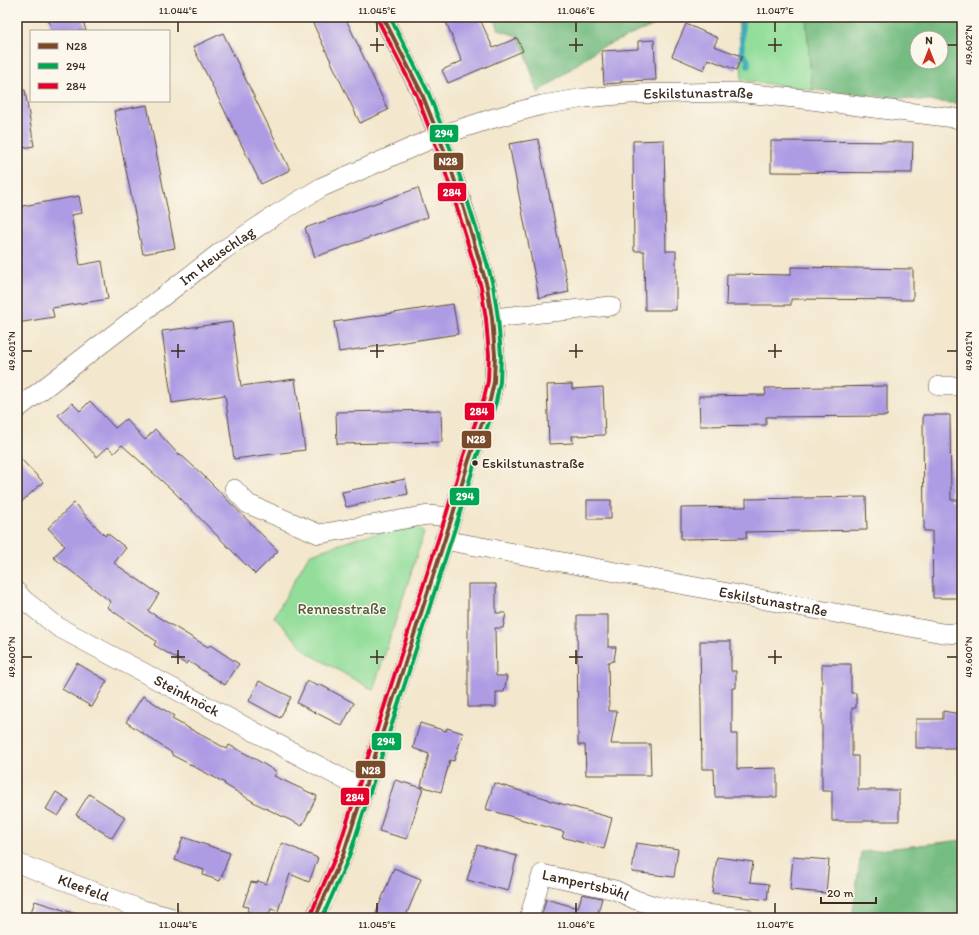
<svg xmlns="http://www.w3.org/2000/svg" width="979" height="935" font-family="Itim,sans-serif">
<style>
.green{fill:#92dd99;stroke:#66845c}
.forest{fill:#75bc81;stroke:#587350;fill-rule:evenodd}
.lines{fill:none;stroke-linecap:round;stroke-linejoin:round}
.stream{stroke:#3dacbb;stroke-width:5.5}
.building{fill:#ad9ce4}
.minor-casing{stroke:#574638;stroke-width:20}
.minor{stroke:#fff;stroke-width:19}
.bus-1-casing{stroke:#fbf7ec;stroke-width:7}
.bus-2-casing{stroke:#fbf7ec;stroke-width:7}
.bus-3-casing{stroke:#fbf7ec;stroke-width:7}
.bus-1{stroke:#7a4b2a;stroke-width:4}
.bus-2{stroke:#00a651;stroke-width:4}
.bus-3{stroke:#e4002b;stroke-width:4}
.ticks{fill:none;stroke:#3b2a1e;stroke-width:1.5}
.bus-dot{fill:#3b2a1e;stroke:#fbf7ec;stroke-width:1.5}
.labels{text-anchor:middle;stroke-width:3;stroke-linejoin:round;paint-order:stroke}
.bus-label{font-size:14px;fill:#3b2a1e;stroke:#fbf7ec;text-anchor:start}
.street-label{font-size:15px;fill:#3b2a1e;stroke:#fbf7ec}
.park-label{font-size:15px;fill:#51573d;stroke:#fbf7ec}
.line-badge{stroke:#fbf7ec;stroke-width:1.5}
.badge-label{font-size:11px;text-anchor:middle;font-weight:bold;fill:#fff}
.neatline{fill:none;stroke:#3b2a1e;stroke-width:1.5}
.ticks-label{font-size:10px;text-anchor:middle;fill:#3b2a1e}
</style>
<rect width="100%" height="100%" fill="#fbf7ec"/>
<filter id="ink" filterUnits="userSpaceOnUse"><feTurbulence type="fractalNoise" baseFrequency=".025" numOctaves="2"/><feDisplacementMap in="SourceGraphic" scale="8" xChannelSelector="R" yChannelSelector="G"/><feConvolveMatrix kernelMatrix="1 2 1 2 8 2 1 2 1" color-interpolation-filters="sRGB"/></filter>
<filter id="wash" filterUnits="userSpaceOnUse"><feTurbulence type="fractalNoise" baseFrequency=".012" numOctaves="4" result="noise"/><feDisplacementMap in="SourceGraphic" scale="16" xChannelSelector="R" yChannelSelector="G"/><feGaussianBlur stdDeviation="0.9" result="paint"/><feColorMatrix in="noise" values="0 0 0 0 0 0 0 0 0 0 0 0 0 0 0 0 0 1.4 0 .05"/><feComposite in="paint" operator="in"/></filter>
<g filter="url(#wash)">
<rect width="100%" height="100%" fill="#f3e7cd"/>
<path class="green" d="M738,17H806L812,90L742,80Z
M415,526L424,533L373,690L308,653L274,617L309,555L363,536Z"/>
<path class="forest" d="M494,17H677L669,19L598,49L538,93L525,52L517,36L499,30Z
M806,17H962V104L812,90ZM917,38H941V62H917Z
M962,840V918H852L861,852Z"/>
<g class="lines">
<path class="stream" d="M742,17V53L748,60V66"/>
</g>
<g id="blocks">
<path class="building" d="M48,17H82L86,31H52Z
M310,17H345L388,110L360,123Z
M444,17H479L493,48L517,38L523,51L448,83L442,70L462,61Z
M686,24L718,38L714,46L742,56L736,70L708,59L704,70L672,56Z
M223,33L290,170L261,184L193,47Z
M654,40L656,80L621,81V83L604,84L602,51L638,49V41Z
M25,90L34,146L17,149V91Z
M147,105L175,248L143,254L114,111Z
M538,139L569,292L539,298L509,144Z
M664,140L666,251H676V310H645L644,251H634L633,141Z
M771,141L913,142L912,173L771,172Z
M418,188L428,217L315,257L305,228Z
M79,196L82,213L71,215L80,265L102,261L108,299L52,308L54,317L17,323V207Z
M791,267L913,269V300L791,299V305H726L727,274L791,275Z
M453,304L458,334L339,352L334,322Z
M232,322L241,386L295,379L305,450L234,459L225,395L172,403L162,331Z
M572,384V389L603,387L605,435L572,436L573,443L549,444L547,385Z
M887,386V416L766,417V425L700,426L699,396L766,395L765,388Z
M90,401L115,428L126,419L145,440L155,429L179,455V453L205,477L278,551L255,574L172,490L122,445L114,453L108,447L97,457L58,415L72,403L80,411Z
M441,410L442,442L337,444L336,412Z
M923,415H950L951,500H958V530H962V598H933L932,531H924Z
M17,455L43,482L17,506Z
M405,479L408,494L346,507L342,492Z
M866,497L867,530L746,532L747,538L681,539V508L746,507V499Z
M587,500H611V519H587Z
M74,503L105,536L107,533L126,548L114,563L159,594L148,611L208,647L210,645L239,664L225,685L188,661L186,664L154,645L156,641L107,607L111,602L53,557L65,546L48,528Z
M468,584H496V613H506L503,628H495L496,676H507L504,692H496V707H468Z
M577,615H608V647H616L614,661L608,662L609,711H617L611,744H650L651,775H586L585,745H578Z
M700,641H731V671H736V688H732V734H737V769L777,768V797H715L714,769H702Z
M77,663L107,681L92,707L62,689Z
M822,664H851V693H856V708H852V756H858V790H899V821H832V791H822Z
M259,681L291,697L280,718L249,701Z
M307,681L318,686L319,684L354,703L342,726L297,703Z
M143,696L174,716L172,719L227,749L229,745L252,757L277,772L274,776L317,796L302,826L257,804L224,784L225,783L172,755V753L126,722Z
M943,711L960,714V718H962V748H916V719H943Z
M420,723L446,731L447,728L463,733L454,761L450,760L441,792L421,786L429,754L413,748Z
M395,780L423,788L407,839L379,831Z
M494,783L548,799V800L612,818L604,849L562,837L564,832L486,809Z
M56,792L69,800L58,816L46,809Z
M89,794L125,817L112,838L76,815Z
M183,837L230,853L220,881L203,875L204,870L175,860Z
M282,843L318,858L309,882L290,874L278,911L271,909L269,914L266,913L265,918H245L249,907L243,906L251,882L257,883L258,881L266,884Z
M636,843L678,849L674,877L632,872Z
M477,845L517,856L508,891L467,880Z
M717,857L753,862L750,882L769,884L767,900L712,893Z
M793,857L829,860L826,893L790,890Z
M394,868L421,879L405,918H374Z
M582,894L602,898L598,913H599V918H541L546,899L578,908Z
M35,901L79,915L78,918H29Z"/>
</g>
</g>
<g filter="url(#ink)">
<use href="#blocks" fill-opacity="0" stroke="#574638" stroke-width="1"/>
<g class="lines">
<g class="minor-casing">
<g id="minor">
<path d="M492,318L611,306"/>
<path d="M939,386H962"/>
<path id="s1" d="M17,409L222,251L277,214L322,187L438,136L491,119L542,105L585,98L630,94L734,92L795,98L962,119"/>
<path d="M234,489L248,504L319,534L428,515L452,517"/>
<path id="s2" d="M444,540L942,633L962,634"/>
<path id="s3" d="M17,592L24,600L58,627L364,790"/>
<path id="s4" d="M17,863L143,910L173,918"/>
<path d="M315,918L343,855L452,517L469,460L490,400L494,382L495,355L492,318L487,286L481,265L464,209L448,160L422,94L383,17"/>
<path id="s5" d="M529,918L542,874L615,890L636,900L656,906L705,914L745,918"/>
</g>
</g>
<use href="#minor" class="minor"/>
<g class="bus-1-casing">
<path id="bus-1" d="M315,918L343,855L452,517L469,460L490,400L494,382L495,355L492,318L487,286L464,209L448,160L422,94L383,17"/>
</g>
<g class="bus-2-casing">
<path id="bus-2" d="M322,918L349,857L458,519L475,462L496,402L500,382L501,355L498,318L493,285L487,263L454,158L428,92L390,17"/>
</g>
<g class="bus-3-casing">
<path id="bus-3" d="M310,916L337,853L446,515L463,458L484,398L488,381L489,355L486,319L481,287L458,211L442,162L417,96L378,20"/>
</g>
<use href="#bus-1" class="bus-1"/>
<use href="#bus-2" class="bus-2"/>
<use href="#bus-3" class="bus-3"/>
</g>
</g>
<path class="ticks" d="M178,22V32M377,22V32M576,22V32M775,22V32M377,38V52M576,38V52M775,38V52M370,45H384M569,45H583M768,45H782M947,45H957M178,344V358M377,344V358M576,344V358M775,344V358M22,351H32M171,351H185M370,351H384M569,351H583M768,351H782M947,351H957M178,650V664M377,650V664M576,650V664M775,650V664M22,657H32M171,657H185M370,657H384M569,657H583M768,657H782M947,657H957M178,903V913M377,903V913M576,903V913M775,903V913"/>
<circle class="bus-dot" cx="475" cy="463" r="3.5"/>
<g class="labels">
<g class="bus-label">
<text x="482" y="468">Eskilstunastraße</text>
</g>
<g class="street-label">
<text dy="5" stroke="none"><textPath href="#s1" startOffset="770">Eskilstunastraße</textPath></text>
<text dy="5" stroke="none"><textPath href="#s1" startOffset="252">Im Heuschlag</textPath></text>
<text dy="5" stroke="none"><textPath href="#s2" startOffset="335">Eskilstunastraße</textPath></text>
<text dy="5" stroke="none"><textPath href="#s3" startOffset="200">Steinknöck</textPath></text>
<text dy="5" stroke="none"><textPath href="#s4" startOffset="71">Kleefeld</textPath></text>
<text dy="5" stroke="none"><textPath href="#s5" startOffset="91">Lampertsbühl</textPath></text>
</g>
<g class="park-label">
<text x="342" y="614">Rennesstraße</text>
</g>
</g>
<g class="line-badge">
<rect x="429" y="124" width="30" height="19" rx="4" fill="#00a651"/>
<rect x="433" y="152" width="31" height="19" rx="4" fill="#7a4b2a"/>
<rect x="437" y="182" width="30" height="20" rx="4" fill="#e4002b"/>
<rect x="464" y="402" width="31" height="19" rx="4" fill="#e4002b"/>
<rect x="461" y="430" width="31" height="19" rx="4" fill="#7a4b2a"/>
<rect x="449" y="487" width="31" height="19" rx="4" fill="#00a651"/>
<rect x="371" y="732" width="31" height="19" rx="4" fill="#00a651"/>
<rect x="355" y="760" width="31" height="19" rx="4" fill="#7a4b2a"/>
<rect x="340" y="787" width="30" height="19" rx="4" fill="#e4002b"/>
</g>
<g class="badge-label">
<text x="444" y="137">294</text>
<text x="448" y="165">N28</text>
<text x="452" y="196">284</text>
<text x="479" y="415">284</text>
<text x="476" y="443">N28</text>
<text x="465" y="500">294</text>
<text x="386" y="745">294</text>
<text x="371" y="774">N28</text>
<text x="355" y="801">284</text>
</g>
<rect width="979" height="935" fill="none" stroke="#fbf7ec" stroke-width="44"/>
<rect x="30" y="30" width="140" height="72" fill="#fbf7ec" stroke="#aea59a"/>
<rect x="38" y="43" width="20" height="6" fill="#7a4b2a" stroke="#aea59a"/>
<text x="66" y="50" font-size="12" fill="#3b2a1e">N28</text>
<rect x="38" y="63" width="20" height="6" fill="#00a651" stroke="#aea59a"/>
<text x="66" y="70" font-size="12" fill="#3b2a1e">294</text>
<rect x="38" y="83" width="20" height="6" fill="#e4002b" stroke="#aea59a"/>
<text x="66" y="90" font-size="12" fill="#3b2a1e">284</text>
<g transform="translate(929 50)"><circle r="19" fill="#fbf7ec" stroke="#aea59a"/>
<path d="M0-3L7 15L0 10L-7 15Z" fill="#c8321e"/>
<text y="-6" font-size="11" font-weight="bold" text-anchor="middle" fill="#3b2a1e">N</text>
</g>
<path d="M821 897v6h55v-6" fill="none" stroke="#3b2a1e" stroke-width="2"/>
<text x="827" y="897" font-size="12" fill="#3b2a1e" stroke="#fbf7ec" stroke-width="3" paint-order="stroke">20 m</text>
<rect x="22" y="22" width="935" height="891" class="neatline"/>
<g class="ticks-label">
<text x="178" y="14">11.044°E</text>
<text x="377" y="14">11.045°E</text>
<text x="576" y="14">11.046°E</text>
<text x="775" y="14">11.047°E</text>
<text transform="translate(968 45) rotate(-90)" y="4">49.602°N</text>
<text transform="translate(11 351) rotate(-90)" y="4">49.601°N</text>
<text transform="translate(968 351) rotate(-90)" y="4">49.601°N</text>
<text transform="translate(11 657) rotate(-90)" y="4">49.600°N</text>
<text transform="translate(968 657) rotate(-90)" y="4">49.600°N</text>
<text x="178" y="928">11.044°E</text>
<text x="377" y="928">11.045°E</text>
<text x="576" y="928">11.046°E</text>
<text x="775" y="928">11.047°E</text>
</g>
</svg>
